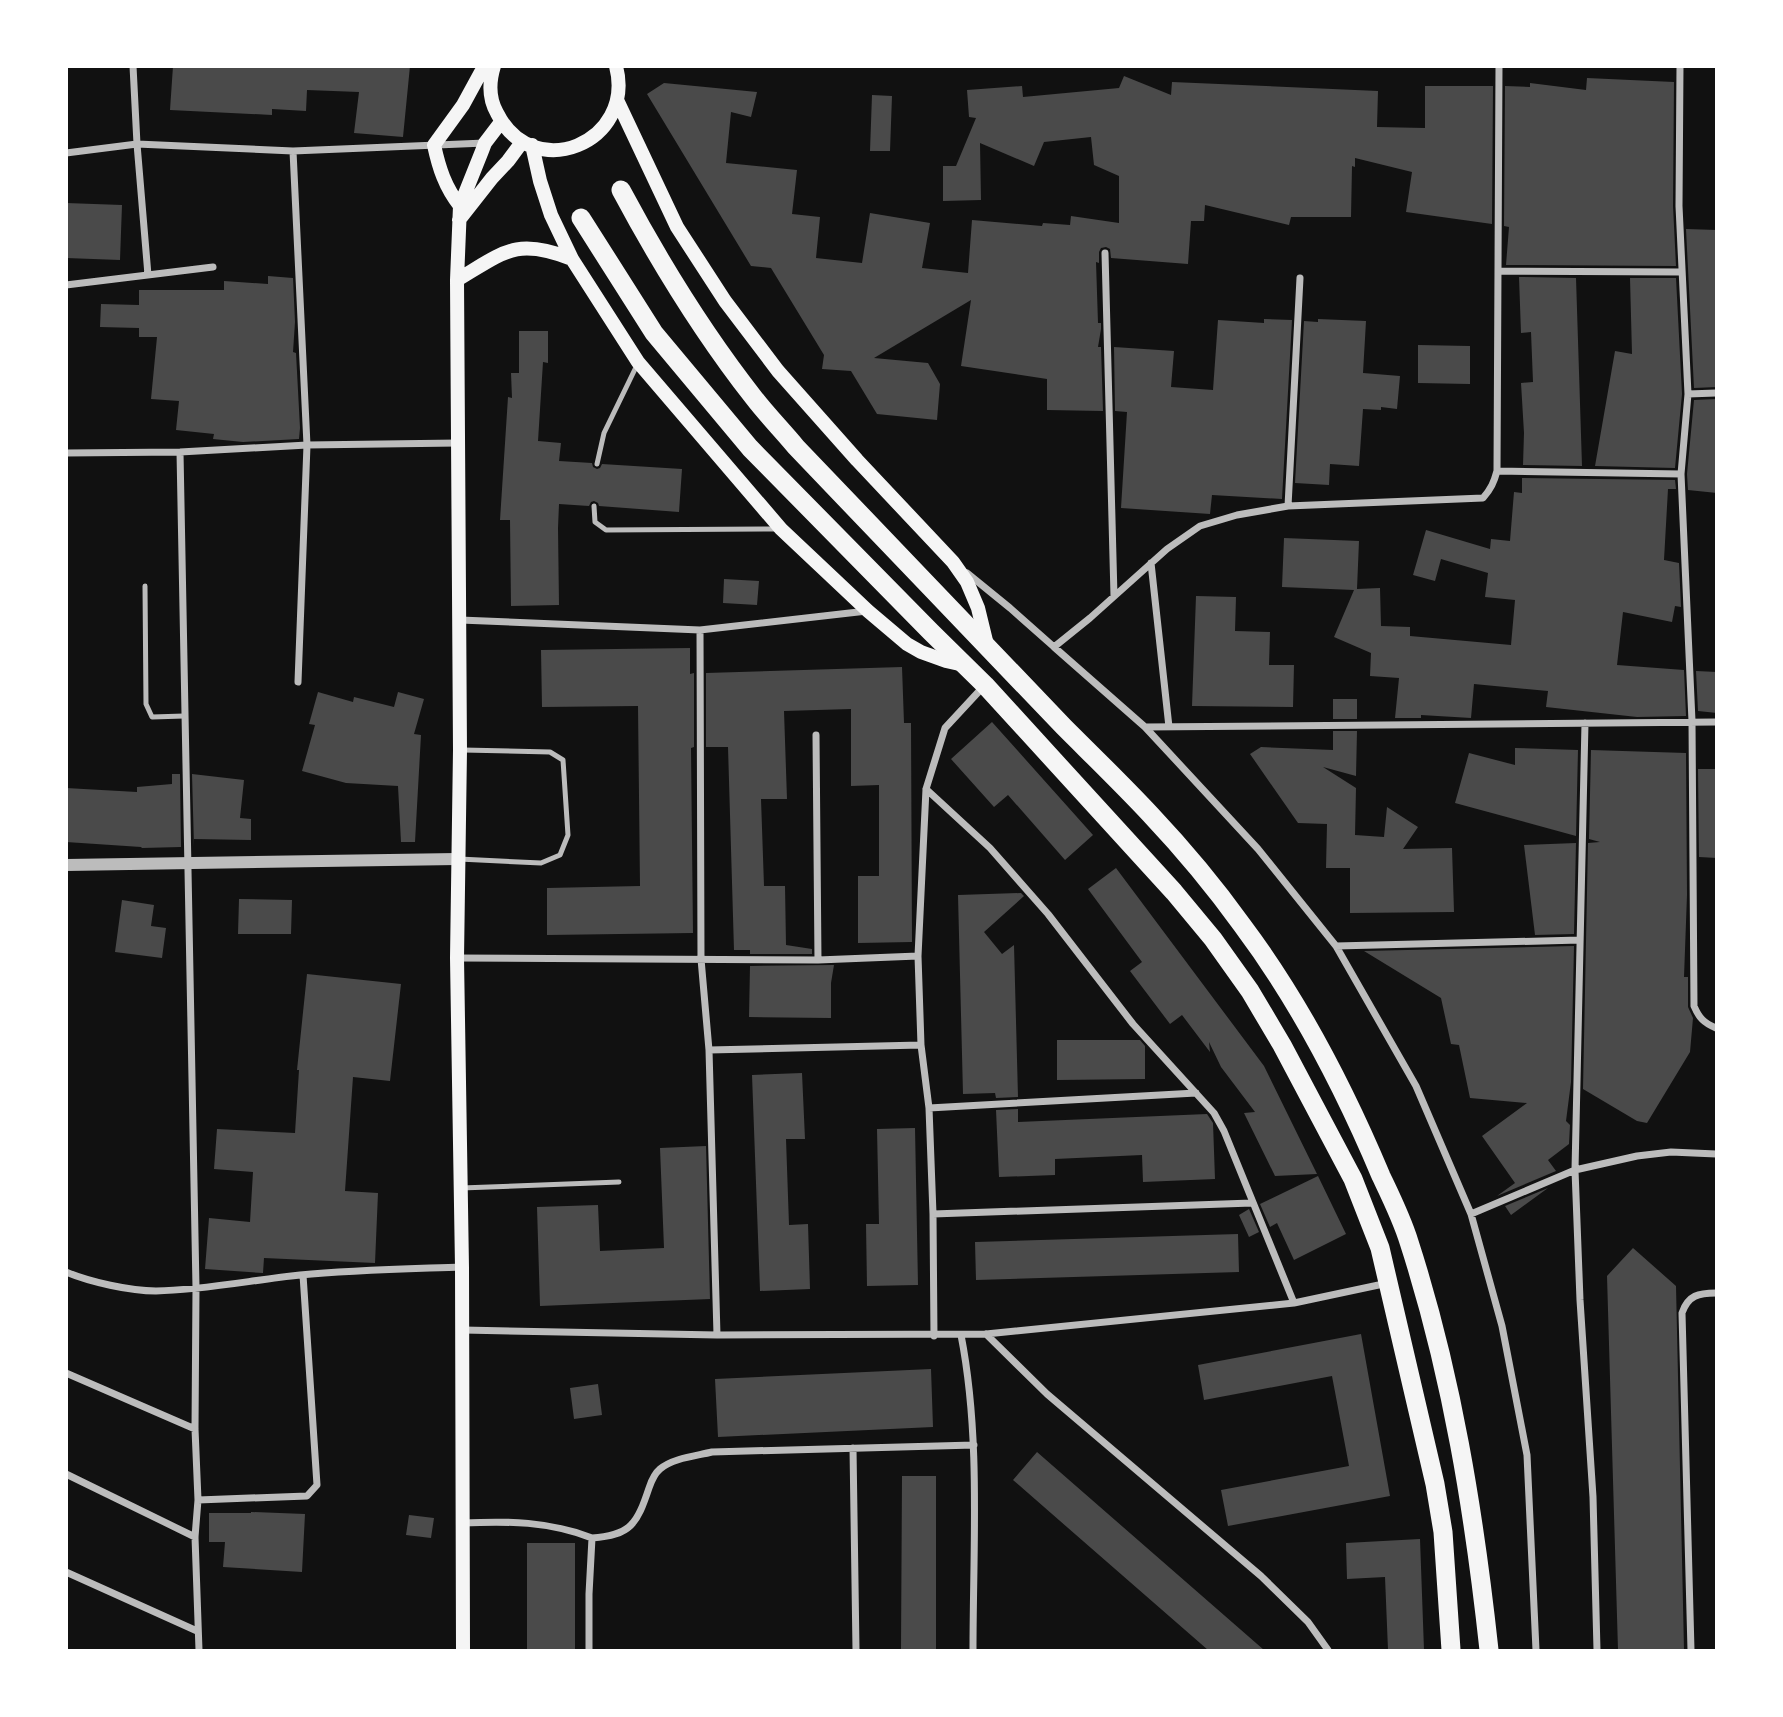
<svg xmlns="http://www.w3.org/2000/svg" width="1783" height="1717" font-family="Arial,sans-serif">
<style>
.building{fill:#4a4a4a}
.lines{fill:none;stroke-linecap:round;stroke-linejoin:round}
.service{stroke:#bcbcbc;stroke-width:5}
.minor{stroke:#bcbcbc;stroke-width:7}
.tertiary{stroke:#bcbcbc;stroke-width:12}
.secondary{stroke:#f5f5f5;stroke-width:14}
.trunk{stroke:#f5f5f5;stroke-width:19}
</style>
<rect width="100%" height="100%" fill="#111"/>
<path class="building" d="M173,66H410L403,137L354,133L359,92L307,90L306,111L272,109V115L170,110Z
M1124,76L1171,95L1172,82L1378,91L1377,127L1425,128V86H1493L1492,224L1406,212L1412,172L1355,158V167L1352,166L1351,217H1291L1289,225L1205,205L1204,221H1191L1188,264L1111,258L1110,249L1106,247L1101,248L1099,252V263L1096,262L1098,323H1101V329L1098,347H1101L1103,411L1047,410V379L961,366L971,300L874,358L928,363L940,384L937,420L877,414L851,371L822,369L824,355L771,268L751,266L647,94L664,83L757,92L751,117L731,112L726,163L797,170L792,214L820,217L816,258L862,263L870,213L930,223L922,268L968,273L972,220L1042,226L1043,223L1070,225L1071,216L1119,223V176L1094,165L1091,137L1044,142L1034,166L980,143L981,200L943,201V166H956L976,118L969,117L967,90L1022,86L1023,97L1119,88Z
M1587,78L1674,82L1673,206L1676,266L1506,265L1509,227L1504,226L1505,86L1530,87V83L1586,90Z
M872,95L892,96L890,151H870Z
M66,203L122,205L120,260L66,258Z
M1686,229L1717,230V387L1694,388Z
M268,276L293,278L295,322L293,352L296,353L300,428L299,439L243,442L213,439L214,434L176,430L179,401L151,399L157,337H139V328L100,327L101,304L139,305V290H224V281L268,284Z
M1519,277L1576,278L1582,466L1523,465L1524,433L1521,383L1533,382L1531,332L1521,333Z
M1630,278H1676L1682,394L1675,468L1595,466L1615,351L1632,354Z
M1264,319L1292,320L1282,499L1212,495L1210,514L1121,508L1127,412L1115,411L1114,347L1174,351L1171,387L1213,390L1218,320L1264,323Z
M1318,319L1366,321L1363,373L1400,376L1397,409L1381,407V410L1363,409L1359,466L1330,464L1329,485L1295,483L1304,321L1318,322Z
M519,331H548V363L543,362L538,441L561,443L559,461L592,463L593,467L597,469L600,468L602,464L682,469L679,512L599,506L598,503L594,501L591,502L589,506L559,504L558,528L559,605L511,606L510,520H500L508,397L512,398L511,373H519Z
M1418,345L1470,346V384L1418,383Z
M1717,399V493L1688,490L1687,474L1694,400Z
M1522,478L1675,480L1676,489H1668L1664,560L1679,563L1681,607L1675,606L1672,622L1623,612L1617,665L1684,670L1686,716L1637,717L1546,707L1548,691L1474,684L1471,718L1421,715V718H1395L1399,678L1370,676L1371,653L1334,637L1354,590L1282,587L1284,538L1359,541L1357,589L1380,588L1381,626L1410,627V636L1511,645L1515,600L1485,597L1488,573L1441,559L1435,581L1413,575L1426,530L1490,549L1491,539L1510,541L1514,492L1522,493Z
M724,579L759,581L757,605L723,603Z
M1196,596L1236,597L1235,631L1270,632L1269,665H1294L1293,707L1192,706Z
M690,648V674L694,673V747L691,748L693,933L547,935V888L640,886L638,706L542,707L541,650Z
M902,667L904,723H911L912,942L858,943V876H879V785L851,786V709L784,711L787,799H761L764,886H785L786,945L812,949V954H750V950H734L728,747H706V673Z
M1696,671L1717,672V713L1698,711Z
M318,692L353,702L354,697L394,707L398,692L424,699L414,734L421,735L415,842H401L398,786L346,783L302,771L315,725L309,724Z
M1333,699H1357V719H1333Z
M992,722L1093,835L1065,860L1008,795L994,807L951,759Z
M1333,731H1357L1356,776L1323,767L1356,788L1355,835L1384,837L1387,807L1418,827L1403,849L1452,848L1454,912L1350,913V868H1326L1327,824L1298,823L1250,754L1261,747L1333,750Z
M1515,748L1578,750L1576,836L1455,803L1469,753L1515,765Z
M1591,750L1686,753L1687,895L1684,977H1688V1007L1693,1018L1690,1052L1647,1123L1637,1121L1583,1089L1588,843L1600,842L1589,839Z
M1698,769H1717V858L1699,857Z
M172,774H180L181,847L142,848L141,847L66,842V788L137,792V787L172,784Z
M192,774L244,780L240,818L251,819V840L194,839V847Z
M1576,843L1574,934L1535,935L1524,845Z
M1116,868L1264,1066L1317,1174L1275,1176L1244,1113L1255,1112L1221,1067L1209,1042L1210,1052L1182,1015L1170,1024L1130,971L1142,962L1088,889Z
M1021,893L1024,896L984,932L1002,954L1014,945L1018,1097L996,1098L995,1093L963,1094L958,895Z
M239,899L292,900L291,934H238Z
M122,900L154,905L151,926L166,928L162,958L115,952Z
M1574,946L1571,1082L1566,1121L1570,1125L1569,1144L1548,1160L1556,1171L1497,1196L1515,1183L1482,1136L1527,1103L1470,1098L1459,1045L1451,1044L1441,998L1364,951Z
M834,965L831,983V1018L749,1017L750,966Z
M307,974L401,984L390,1081L353,1077L345,1191L378,1193L375,1263L264,1258L263,1273L205,1269L209,1218L250,1222L253,1172L214,1169L217,1129L295,1133L299,1070H297Z
M1057,1040H1140L1145,1046V1079L1057,1080Z
M802,1073L805,1139H786L789,1225L808,1224L810,1289L760,1291L752,1075Z
M1018,1109V1122L1207,1114L1213,1123L1215,1179L1143,1182L1142,1155L1055,1159V1175L999,1177L996,1110Z
M915,1128L918,1285L867,1286L866,1224H879L877,1129Z
M706,1146L710,1299L540,1306L537,1207L598,1205L600,1251L664,1248L660,1148Z
M1318,1176L1346,1234L1294,1260L1277,1223L1270,1227L1260,1204Z
M1548,1188L1511,1215L1505,1206Z
M1249,1209L1259,1232L1249,1237L1239,1215Z
M1238,1234L1239,1272L976,1280L975,1242Z
M1633,1248L1676,1286L1684,1650H1618L1607,1276Z
M1361,1334L1390,1496L1228,1526L1221,1490L1349,1466L1332,1376L1204,1400L1198,1365Z
M931,1369L933,1427L718,1437L715,1379Z
M598,1384L602,1415L574,1419L570,1388Z
M1037,1452L1264,1650H1208L1013,1480Z
M902,1476H936V1650H901Z
M251,1512L305,1514L302,1572L223,1567L225,1542H209V1513H251Z
M409,1515L434,1518L431,1538L406,1535Z
M1420,1539L1424,1650H1388L1385,1577L1347,1579L1346,1543Z
M527,1543H575V1650H527Z"/>
<g class="lines">
<path class="service" d="M597,464L604,433L638,363
M594,506L595,522L606,530L778,529
M145,586L146,704L152,717L184,716
M459,859L541,863L560,855L568,835L563,760L550,752L463,750
M461,1188L619,1182"/>
<path class="minor" d="M133,66L137,144L148,275
M1499,66L1497,471C1494,482 1491,489 1483,498L1288,506L1237,515L1200,526L1167,549L1090,618L1054,647L1145,727L1258,849L1336,946L1416,1086L1471,1214L1502,1326L1527,1455L1536,1650
M1680,66L1679,206L1688,394L1681,474L1692,721L1694,1006C1699,1018 1704,1023 1716,1028
M293,151L307,445L298,682
M66,153L137,144L293,151L485,143
M1105,253L1114,596
M1498,271L1681,272
M66,285L213,267
M1688,394L1716,393
M180,452L196,1288L195,1429L198,1500L195,1537L199,1650
M66,453L180,452L307,445L458,443
M1497,471L1681,474
M1288,506L1300,278
M1151,563L1169,727
M967,573L1010,608L1054,647
M460,620L700,630L867,611
M700,630L701,959L709,1050L717,1335
M1145,727L1716,722
M816,735L818,960
M926,789L990,848L1048,914L1133,1024L1214,1113L1224,1131L1294,1303L1388,1283
M1336,946L1580,940
M457,958L818,960L918,956
M709,1050L921,1045
M929,1108L1196,1093
M933,1214L1252,1203
M1471,1214L1575,1170L1585,723
M66,1272C90,1282 130,1291 156,1291C204,1290 252,1280 300,1275C354,1270 408,1269 462,1267
M463,1330L717,1335L986,1334L1294,1303
M986,1334L1047,1394L1261,1576L1308,1622L1328,1650
M961,1335C981,1437 973,1547 973,1650
M934,1336L933,1214L929,1108L921,1045L918,956L926,789L945,728L983,687
M66,1373L195,1429
M853,1448L856,1650
M66,1474L195,1537
M198,1500L307,1496L317,1485L303,1275
M462,1523C509,1521 548,1521 592,1538
M66,1572L197,1631
M589,1650V1594L592,1538C631,1535 637,1524 649,1488C651,1482 654,1474 660,1469C673,1458 696,1456 712,1452L974,1445
M1597,1650L1593,1497L1580,1300L1575,1170L1637,1156L1671,1152L1716,1154
M1691,1650L1682,1313C1688,1295 1699,1293 1716,1293"/>
<path class="tertiary" d="M66,865L457,859"/>
<path class="secondary" d="M494,66C489,82 489,99 497,113C533,185 636,143 616,66
M617,100L677,227L725,301L778,371L857,460L953,562L967,582L978,608L987,645
M532,145L540,181L551,215L572,259L638,362L781,529L868,611L907,644L921,652L946,661L964,665
M460,206C445,187 439,168 434,145L463,105L481,72
M459,220L492,178L508,161L522,142
M457,280C504,252 516,237 572,259
M463,1650L462,1267L457,958L460,750L457,280L460,206L482,151L485,143L501,122"/>
<path class="trunk" d="M621,190C660,263 703,333 754,398C767,415 782,430 796,447C885,540 975,634 1064,727C1093,756 1122,784 1150,814C1183,849 1214,886 1242,925C1299,1001 1344,1088 1381,1176C1391,1197 1402,1219 1409,1242C1452,1375 1474,1512 1489,1650
M581,218L654,333L750,448L931,632L985,685L1174,892L1213,939L1250,991L1282,1045L1353,1179L1380,1248L1435,1484L1443,1532L1451,1650"/>
</g>
<rect width="1783" height="1717" fill="none" stroke="#ffffff" stroke-width="136"/>
</svg>
